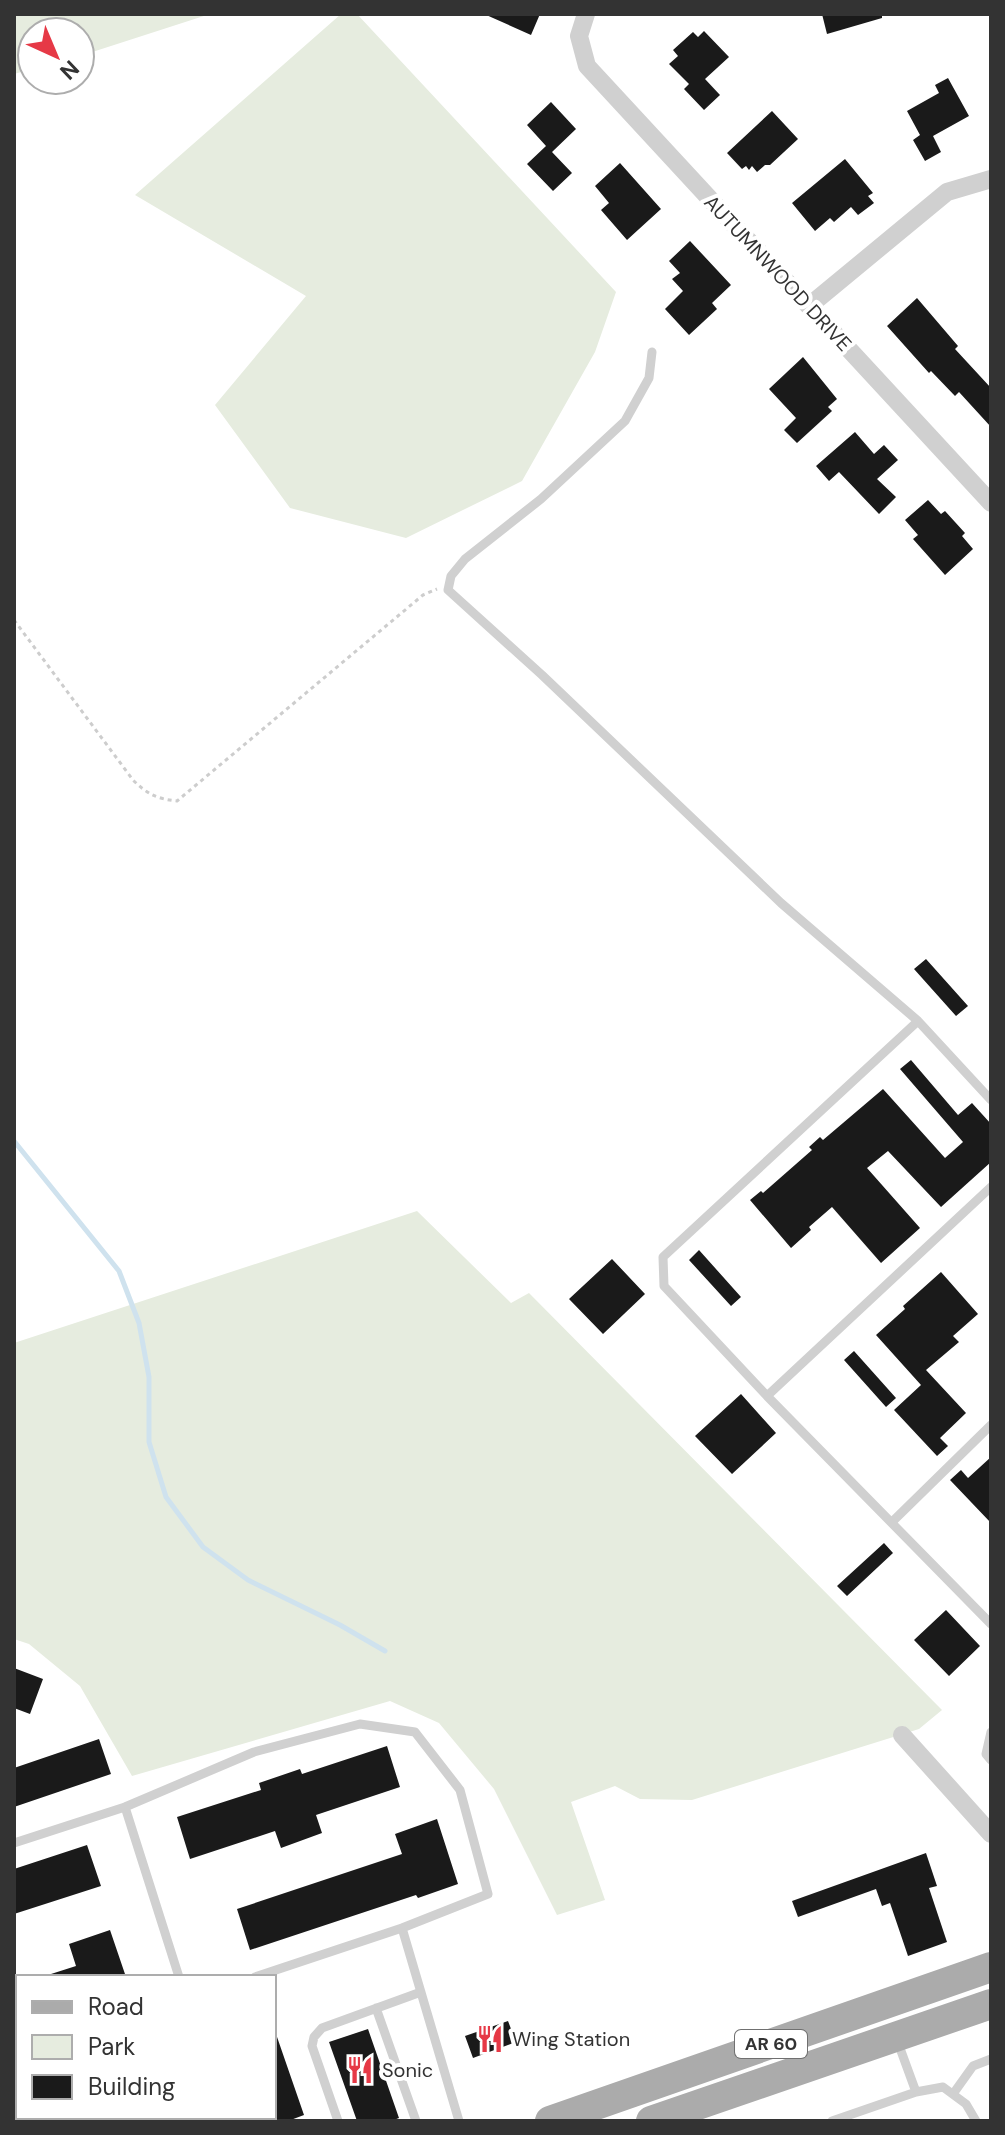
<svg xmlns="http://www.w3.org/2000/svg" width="1005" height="2135" font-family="'DM Sans',sans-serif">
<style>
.green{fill:#e6ecdf}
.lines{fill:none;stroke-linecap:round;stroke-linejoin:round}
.stream{stroke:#cfe2ee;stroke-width:5}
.building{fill:#1a1a1a}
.path{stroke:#cdcdcd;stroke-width:3;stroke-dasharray:4 4;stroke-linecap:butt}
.service{stroke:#d0d0d0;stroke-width:9}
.minor{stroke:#d0d0d0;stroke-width:18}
.primary{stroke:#ababab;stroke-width:30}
.labels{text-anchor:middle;stroke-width:8;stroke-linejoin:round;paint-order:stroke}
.shield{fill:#fff;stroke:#707070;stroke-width:2}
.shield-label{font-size:18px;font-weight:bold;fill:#333}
.street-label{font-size:20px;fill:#333;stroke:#fff}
.poi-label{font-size:20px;fill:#333;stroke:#fff;text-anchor:start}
</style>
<rect width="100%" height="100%" fill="#fff"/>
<path class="green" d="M14,14H210L80,56V32H32V69L14,74Z
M341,14H357L616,292L595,352L522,481L406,538L290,508L215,405L306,296L135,195Z
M417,1211L511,1303L529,1293L942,1710L919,1729L692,1800L640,1799L615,1786L571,1802L605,1900L557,1915L494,1789L439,1723L390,1701L132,1776L80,1686L29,1644L14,1639V1343Z"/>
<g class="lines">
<path class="stream" d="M14,1141L119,1271L139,1323L149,1377V1442L166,1497L203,1547L248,1580L340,1625L385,1651"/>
</g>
<path class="building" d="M484,14H540L531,35Z
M822,14H882V18L827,34Z
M704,31L729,57L705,79L720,95L704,110L684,89L689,84L669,64L678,56L673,50L693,32L698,37Z
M948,78L969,116L933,136L941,152L925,161L913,140L920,135L907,111L939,93L935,85Z
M551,102L576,129L552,152L572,173L553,191L527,164L546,146L527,125Z
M772,111L798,139L770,165H765L757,172L752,166L749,170L746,166L742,169L727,153Z
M845,159L873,193L868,196L874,203L858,215L851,207L834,222L830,218L815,231L792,203Z
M620,163L661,209L627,240L601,210L609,203L595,186Z
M690,241L731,285L712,303L717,309L689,335L665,309L683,291L672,279L680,273L669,261Z
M917,298L958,346L955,349L991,388V427L959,392L955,396L931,371L929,373L887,326Z
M803,357L837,399L828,407L832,411L797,443L784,430L796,418L769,389Z
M855,432L874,454L884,445L898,460L877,479L896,497L879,514L839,472L829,481L816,466Z
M928,500L941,514L945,511L965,533L962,536L973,549L945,575L913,539L918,535L905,520Z
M926,959L968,1006L956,1016L914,969Z
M911,1060L958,1115L972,1103L991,1124V1162L941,1207L888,1151L867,1168L920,1228L881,1263L832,1207L809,1227L811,1230L791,1248L750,1200L761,1191L763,1193L812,1150L809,1147L820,1137L823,1140L883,1089L945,1158L963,1142L900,1069Z
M699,1250L741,1297L731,1306L689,1260Z
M612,1259L645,1294L603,1334L569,1299Z
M941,1272L978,1314L953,1336L959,1342L926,1370L966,1413L940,1438L948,1446L937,1456L894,1410L921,1385L876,1335L905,1309L903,1306Z
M854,1351L896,1398L886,1407L844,1360Z
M741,1394L776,1433L732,1474L695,1436Z
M991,1457V1523L950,1480L961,1470L968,1478Z
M884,1543L893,1553L847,1596L837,1586Z
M946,1610L980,1646L949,1676L914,1640Z
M14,1668L43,1679L30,1714L14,1708Z
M99,1739L111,1774L14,1807V1768Z
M387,1746L400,1787L316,1815L322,1833L281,1848L275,1831L190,1859L177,1817L261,1790L259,1783L300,1769L302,1774Z
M437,1819L458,1884L418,1898L416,1895L250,1950L237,1909L402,1854L395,1834Z
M87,1845L101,1886L14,1914V1869Z
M926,1853L937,1886L929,1888L947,1942L908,1956L890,1903L882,1906L876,1889L798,1917L792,1901Z
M110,1930L126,1977H51V1974L76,1966L69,1944Z
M508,2021L516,2042L473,2058L465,2036Z
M368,2029L399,2118L391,2121H357L329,2042Z
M276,2034L304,2115L288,2121H274V2035Z"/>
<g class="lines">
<path class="path" d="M14,620L133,780C147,794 157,799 177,801L423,595L437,589"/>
<path class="service" d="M652,352L649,378L625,421L541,499L465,559L451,576L448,590L542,675L781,903L918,1021L991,1100
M918,1021L663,1257L664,1286L767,1396L991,1624
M767,1396L991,1187
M892,1522L991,1425
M991,1732L986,1754L991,1760
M125,1807L179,1977
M14,1843L125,1807L254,1752L360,1724L415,1732L460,1790L488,1894L402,1928L255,1977
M402,1928L459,2121
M376,2008L416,2121
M14,2064L18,2062
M916,2092L943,2087L966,2104L976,2121
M953,2094L973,2066L991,2059
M237,2117L238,2121
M338,2121L312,2046L314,2037L322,2028L421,1992
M832,2121L916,2092L897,2040"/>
<path class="minor" d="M586,14L579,36L587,66L991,503
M809,306L947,192L991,179
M902,1735L991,1834"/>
<path class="primary" d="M550,2121L991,1967
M651,2121L991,2004"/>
</g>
<defs>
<g id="restaurant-bare" transform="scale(2.16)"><path d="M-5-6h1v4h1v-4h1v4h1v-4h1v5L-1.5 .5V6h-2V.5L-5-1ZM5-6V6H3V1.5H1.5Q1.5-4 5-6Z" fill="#e63946" stroke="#fff" stroke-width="2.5" paint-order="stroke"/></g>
</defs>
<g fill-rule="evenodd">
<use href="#restaurant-bare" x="490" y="2039"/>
<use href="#restaurant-bare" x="360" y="2070"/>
</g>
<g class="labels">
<rect class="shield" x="735" y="2030" width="72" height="28" rx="6"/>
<g class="shield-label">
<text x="771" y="2050">AR 60</text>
</g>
<g class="street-label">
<text transform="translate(778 273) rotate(47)" y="7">AUTUMNWOOD DRIVE</text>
</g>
<g class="poi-label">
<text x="512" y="2046">Wing Station</text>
<text x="382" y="2077">Sonic</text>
</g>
</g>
<rect width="1005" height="2135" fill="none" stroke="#333333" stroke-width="32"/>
<rect x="16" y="1975" width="260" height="144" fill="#ffffff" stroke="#adadad" stroke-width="2"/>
<rect x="32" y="2001" width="40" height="12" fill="#ababab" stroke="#adadad" stroke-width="2"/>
<text x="88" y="2015" font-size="24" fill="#333333">Road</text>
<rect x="32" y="2035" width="40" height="24" fill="#e6ecdf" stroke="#adadad" stroke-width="2"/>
<text x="88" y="2055" font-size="24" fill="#333333">Park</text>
<rect x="32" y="2075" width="40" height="24" fill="#1a1a1a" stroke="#adadad" stroke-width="2"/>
<text x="88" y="2095" font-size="24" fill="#333333">Building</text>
<g transform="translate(56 56) rotate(136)"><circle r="38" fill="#ffffff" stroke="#adadad" stroke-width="2"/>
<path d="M0-6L14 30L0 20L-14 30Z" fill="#e63946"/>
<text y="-12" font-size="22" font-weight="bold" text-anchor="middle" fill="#333333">N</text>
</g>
</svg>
